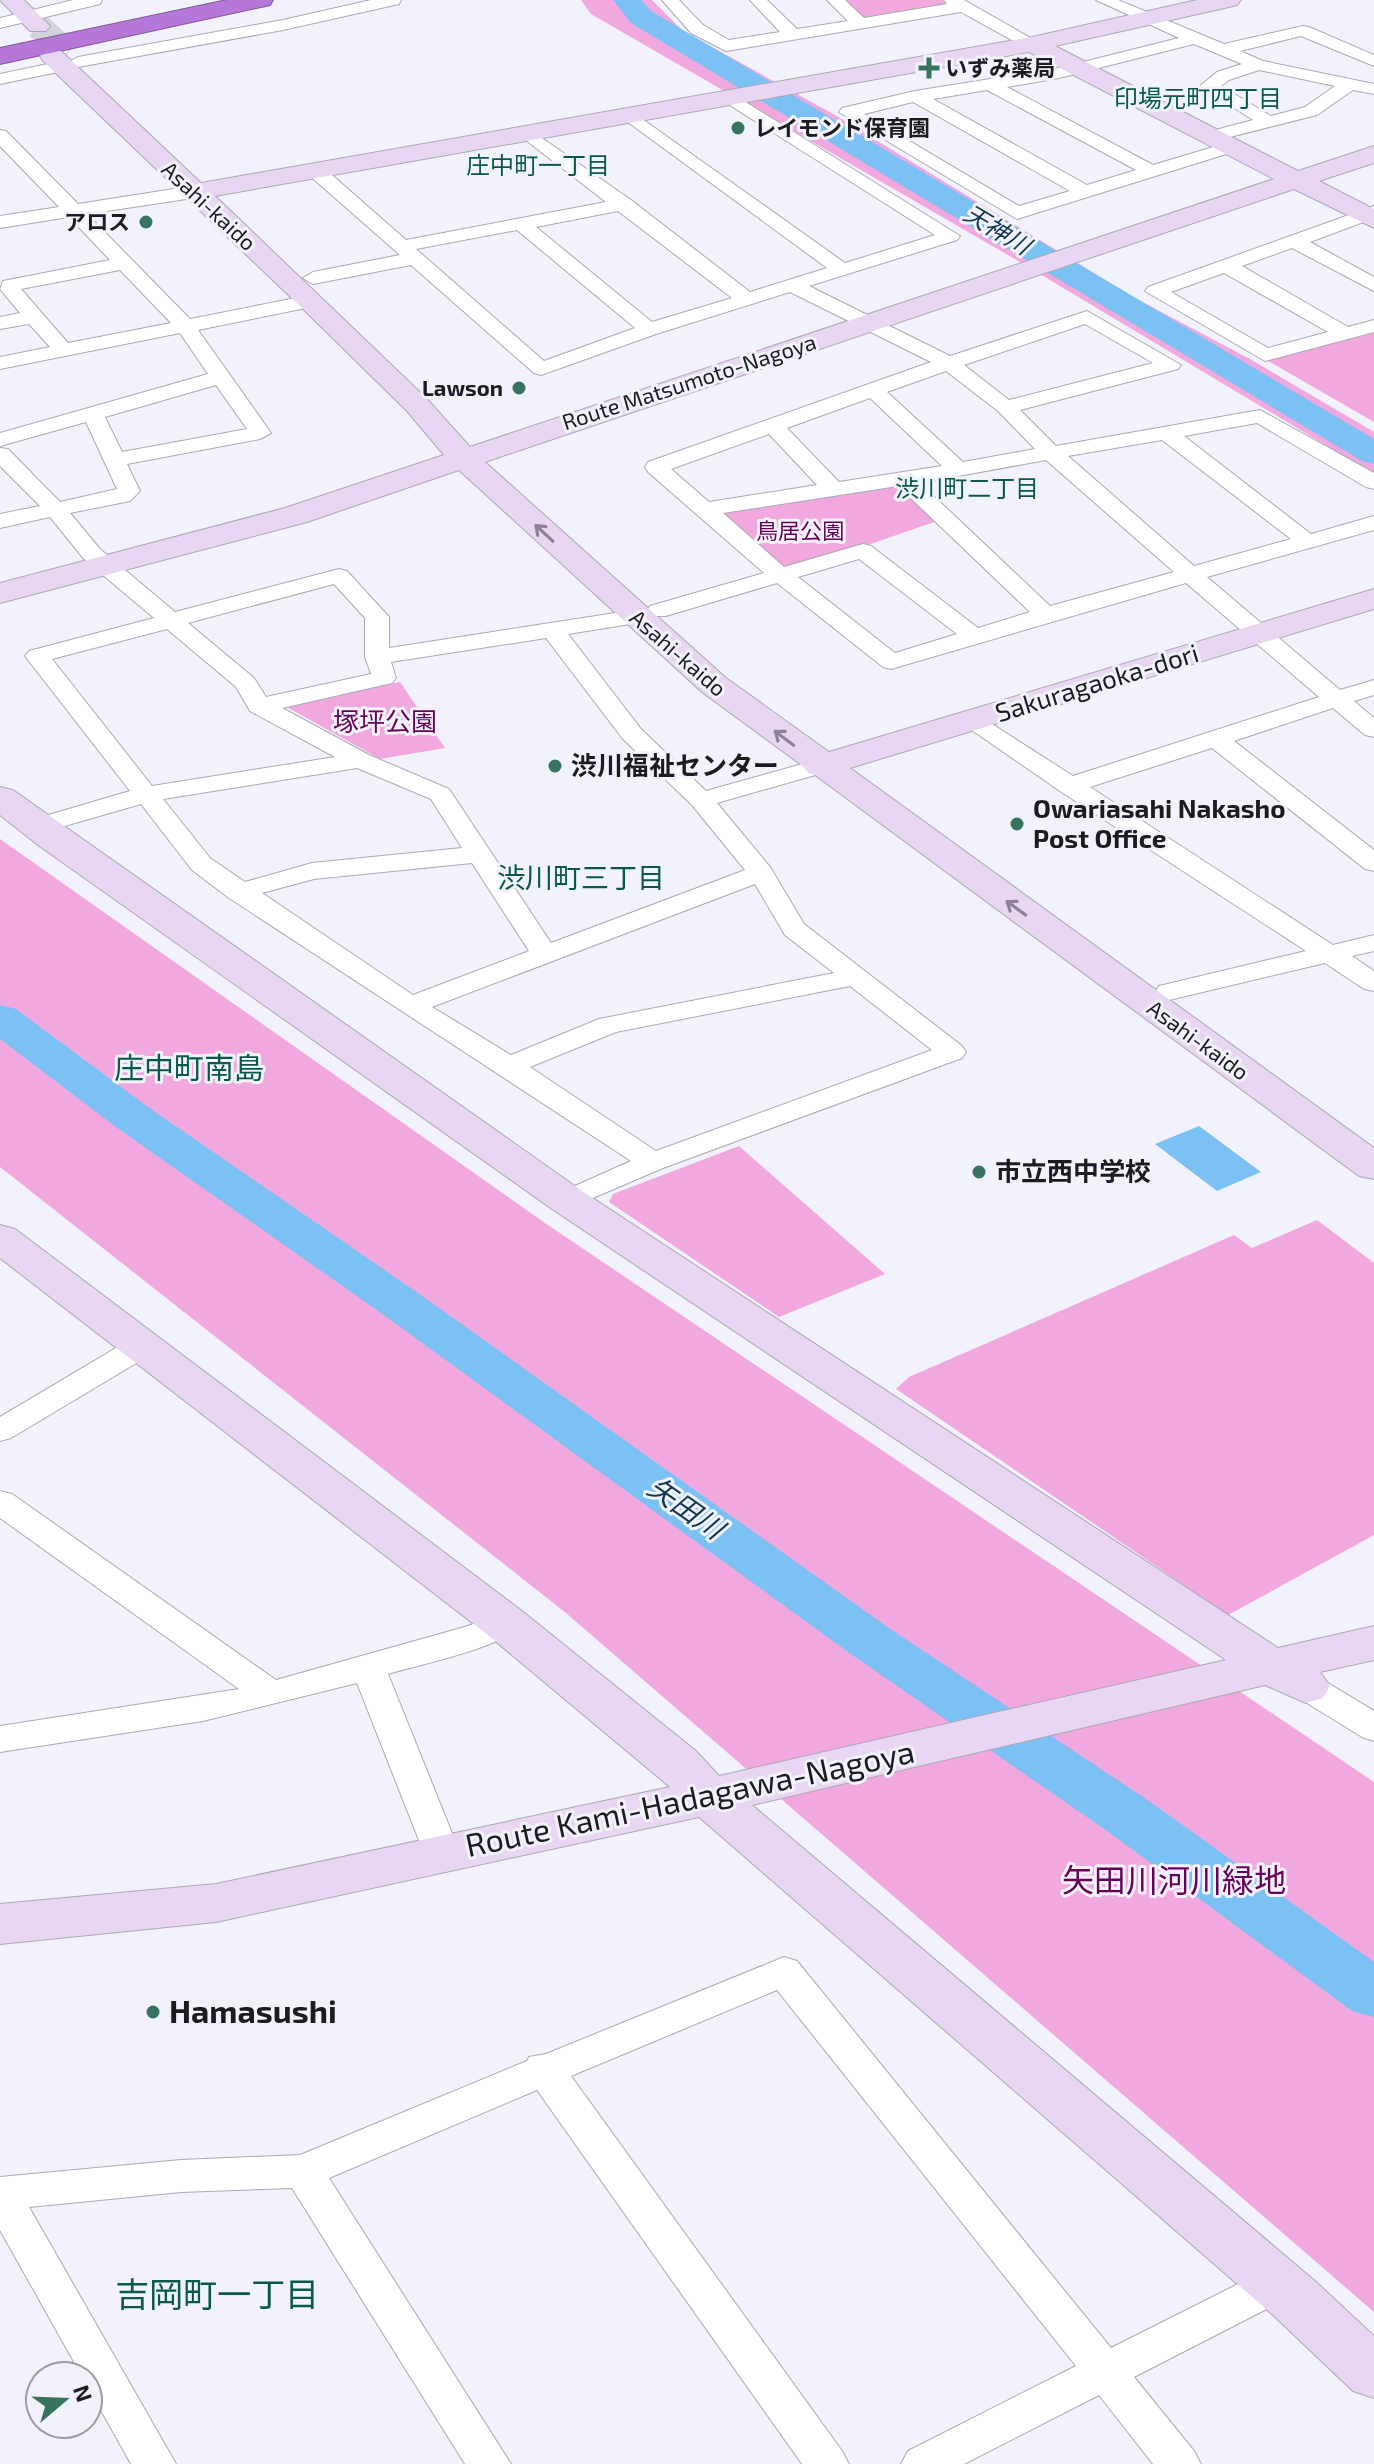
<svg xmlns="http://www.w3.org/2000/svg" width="1374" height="2464" font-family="'Exo 2','Noto Sans JP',sans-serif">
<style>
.green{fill:#f1a8de}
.water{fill:#7bc1f4}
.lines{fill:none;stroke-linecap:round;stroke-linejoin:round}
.river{fill:#7bc1f4;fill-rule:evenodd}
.secondary-tunnel{stroke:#d2d2db;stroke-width:26;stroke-dasharray:26 13;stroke-linecap:butt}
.street-casing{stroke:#aaa9b3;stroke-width:2}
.secondary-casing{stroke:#aaa9b3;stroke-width:2}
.highway-casing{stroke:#805897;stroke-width:2}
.street{fill:#fff;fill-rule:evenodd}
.secondary{fill:#e9d6f3;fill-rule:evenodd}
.highway{fill:#b678d8;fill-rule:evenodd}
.oneway{stroke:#8d8294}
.poi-dot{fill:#377460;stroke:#f2f2fc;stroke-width:3}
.labels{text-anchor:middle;stroke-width:6;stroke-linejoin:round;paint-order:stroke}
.far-poi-label{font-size:22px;font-weight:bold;fill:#1c1c1f;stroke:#f2f2fc;text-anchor:start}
.far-street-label{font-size:22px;fill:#1c1c1f;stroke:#f2f2fc}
.far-park-label{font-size:22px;fill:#680058;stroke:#f2f2fc}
.far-neighbourhood-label{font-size:24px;fill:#085a45;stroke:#f2f2fc}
.far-water-label{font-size:24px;font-style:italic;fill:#113852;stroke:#f2f2fc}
.street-label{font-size:26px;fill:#1c1c1f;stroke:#f2f2fc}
.park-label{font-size:26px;fill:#680058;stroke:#f2f2fc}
.poi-label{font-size:26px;font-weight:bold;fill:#1c1c1f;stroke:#f2f2fc;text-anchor:start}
.neighbourhood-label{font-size:28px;fill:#085a45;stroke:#f2f2fc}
.water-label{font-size:28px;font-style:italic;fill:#113852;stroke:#f2f2fc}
.quarter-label{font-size:30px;fill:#085a45;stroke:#f2f2fc}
.near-street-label{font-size:32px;fill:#1c1c1f;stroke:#f2f2fc}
.near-park-label{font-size:32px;fill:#680058;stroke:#f2f2fc}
.near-poi-label{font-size:32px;font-weight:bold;fill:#1c1c1f;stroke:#f2f2fc;text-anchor:start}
.near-neighbourhood-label{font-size:34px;fill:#085a45;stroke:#f2f2fc}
</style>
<rect width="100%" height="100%" fill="#f2f2fc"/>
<path class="green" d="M581,0H652L683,31L835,115L1133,297L1250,359L1374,432V474L1020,262L591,14Z
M845,0H944L952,6L867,20Z
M1374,331V422L1263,358Z
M901,483L937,521L862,547L781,569L720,512Z
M400,682L445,748L380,759L283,705Z
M0,839L545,1223L1374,1782V2312L566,1613L0,1167Z
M739,1146L885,1274L779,1317L609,1202L613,1194Z
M1317,1220L1374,1263V1535L1228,1615L896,1389L909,1377L1234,1235L1252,1248Z"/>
<path class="water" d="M1199,1126L1261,1172L1217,1191L1155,1144Z"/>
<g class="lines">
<path class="river" d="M613,0H641L651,11L1374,439V464L1362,461L631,23Z
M0,1005L16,1009L148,1107L415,1291L886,1626L1152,1803L1374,1962V2017L1352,2011L1110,1833L848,1652L381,1313L116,1127L0,1039Z"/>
<path class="secondary-tunnel" d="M38,26L68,53"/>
<g class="street-casing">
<path id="street" d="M73,0H102L100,4L0,28V18Z
M371,0H401L399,4L283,30L78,67L69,62L78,57L283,20Z
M662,0H679L703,25L729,40L780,32L750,0H767L797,29L848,21L827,0H845L864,18L947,4L944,0H964L1041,44L1038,48H1026L961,12L726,51L691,33Z
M1096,0H1118L1224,44L1303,26L1309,27L1374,55V66L1301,36L1240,51L1263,61L1374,84V94L1353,90L1317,115L1210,142L1201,137L1204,133L1253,120L1200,86L1217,72L1242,64L1194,44L1059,78L1007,87L1153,165L1230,142L1239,147L1236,151L1017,219L839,112L842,108L915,91L1059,68L1179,38ZM1259,70L1335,86L1305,107L1271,116L1221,86L1229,80ZM987,90L1136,170L1087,185L933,99ZM913,102L1070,191L1019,206L864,114Z
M62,61L71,66L68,70L0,84V74Z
M731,93L960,236L957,240L809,286L950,356L1087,311L1181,365L1178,369L1020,410L1056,446L1260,410L1374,473V489L1366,487L1257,423L1184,436L1311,534L1374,516V530L1207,577L1340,690L1374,680V695L1354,701L1374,718V737L1365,735L1333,708L1234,741L1374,850V871L1365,869L1212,748L1090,787L1333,945L1374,935V951L1352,956L1374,971V991L1364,989L1325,963L1169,1000L1159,998L1155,992L1159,986L1306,951L1060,791L960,722L963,717H981L1073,776L1319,697L1186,583L891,669L883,667L777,583L666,616H650L646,611L650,606L764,573L648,472L645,467L648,462L931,362L790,292L656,334L541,375L534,373L411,265L313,284L303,278L313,272L400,255L310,176L308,172L310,168H324L406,240L606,202L523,138L520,134L523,130L529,129L631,200L750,292L827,268L625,120L622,116L625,112L631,111L845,263L935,235L725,102L722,98L725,94ZM618,211L732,298L652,322L536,227ZM517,230L635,328L544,361L416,249ZM1085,324L1153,363L1009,400L964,365ZM946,371L998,411L1035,449L963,462L887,392ZM870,398L942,466L839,482L787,428ZM769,434L817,485L709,502L671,469ZM1162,440L1291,539L1194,566L1068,456ZM1046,460L1174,572L1050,606L920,483ZM898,486L1030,612L978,628L871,546L863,544L784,567L723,513ZM859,559L957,634L895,653L798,577Z
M0,130L6,131L78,204L193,186L200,188L202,192L200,196L193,198L87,214L190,319L311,295L321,301L311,307L198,330L271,433L260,439L127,464L140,491L130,501L70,513L100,549L175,612L339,569L347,571L389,617V648L635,610L643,612L647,617L643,622L568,634L641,729L706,791L820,759L829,761L832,766L829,771L717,803L770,867L804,924L962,1046L966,1052L962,1058L663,1168L567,1209L557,1206L552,1200L557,1194L631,1161L229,898L192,870L141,804L37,834L28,831L24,826L28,821L130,791L25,656L29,651L154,618L84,559L50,517L0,528V514L40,506L0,466V448L8,449L60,502L117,489L86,422L0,446V433L208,374L180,333L0,369V357L50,347L29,324L0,329V317L20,313L0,289L3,281L110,260L69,217L0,228V216L59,207L0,146ZM120,270L171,323L68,343L21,289ZM216,385L247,429L122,452L105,417ZM334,584L365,618V657L371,674L266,697L254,678L188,623ZM167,629L236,687L250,711L335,757L152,786L52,659ZM546,638L623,739L692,805L745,870L551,943L449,789L369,755L282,708L392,683L396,678L391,662ZM357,768L431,799L462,848L312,863L245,882L210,858L163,799ZM472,863L529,951L413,995L262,893L314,879ZM755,884L785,935L834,973L599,1019L511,1055L432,1007ZM850,986L932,1050L656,1151L530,1067L616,1032Z
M1374,206V218L1310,242L1374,277V291L1292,248L1242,266L1348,327L1374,320V332L1265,361L1145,291L1148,287ZM1224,273L1328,332L1268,348L1171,292Z
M142,1336L153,1339L158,1346L153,1353L11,1438L0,1441V1417L131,1339Z
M0,1491L12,1494L276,1680L468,1626L505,1611L517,1615L522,1623C508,1647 417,1665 388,1674L460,1853L455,1863L442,1867L429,1863L424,1853L357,1683L203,1721L0,1752V1726L239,1689L0,1518Z
M1306,1674L1318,1677L1374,1711V1741L1362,1737L1294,1695L1289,1686L1294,1677Z
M784,1957L797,1961L1111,2348L1262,2272L1277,2267L1292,2272L1298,2284L1292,2296L1134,2377L1194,2451L1201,2464H1153L1099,2395L964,2464H901L908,2451L1076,2366L777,1990L571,2076L842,2451L849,2464H802L537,2090L329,2178L511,2464H465L292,2188L181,2192L29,2207L176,2464H131L88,2387V2376H82L0,2230V2177L181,2160L300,2155L527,2061L529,2057L546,2054Z"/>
</g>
<g class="secondary-casing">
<path id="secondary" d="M0,0H24L50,26L46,31H30Z
M1197,0H1241L1237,5L1229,7L1055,46L1298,171L1374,146V163L1319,181L1374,209V228L1294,189L485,462L726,678L829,752L1374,589V609L850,768L1374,1148V1179L1359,1176L815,775L808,773L803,766L702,692L459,470L307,522L0,603V583L285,508L444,455L407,411L301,307L43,61L40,56L43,51H61L201,183L1032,37ZM1029,52L1274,179L470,447L427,399L215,196Z
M0,787L13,790L582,1191L1278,1648L1374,1626V1660L1320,1672L1330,1686L1323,1698L1306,1703L1265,1685L752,1805L1315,2281L1374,2336V2398L1353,2391L1273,2315L699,1817L216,1922L0,1944V1904L216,1884L670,1787L488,1635L0,1258V1225L15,1229L522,1611L696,1751L719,1776L1226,1660L552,1209L38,845L0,815Z"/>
</g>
<g class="highway-casing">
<path id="highway" d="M227,0H273L270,5L261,7L0,64V48Z"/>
</g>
<use href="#street" class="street"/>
<use href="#secondary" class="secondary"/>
<use href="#highway" class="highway"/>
</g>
<defs><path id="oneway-shaft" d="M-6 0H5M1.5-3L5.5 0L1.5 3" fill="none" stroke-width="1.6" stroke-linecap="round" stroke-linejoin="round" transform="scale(2)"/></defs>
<g class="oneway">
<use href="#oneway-shaft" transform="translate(544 533) rotate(-137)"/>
<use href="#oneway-shaft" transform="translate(784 738) rotate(-143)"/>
<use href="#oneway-shaft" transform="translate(1016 908) rotate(-144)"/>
</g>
<g class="poi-dot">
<path d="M925 56h8v8h8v8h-8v8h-8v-8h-8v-8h8z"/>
<circle cx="738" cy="128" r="8"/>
<circle cx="146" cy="222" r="8"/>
<circle cx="519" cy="388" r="8"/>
<circle cx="555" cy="766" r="8"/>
<circle cx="1017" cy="824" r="8"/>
<circle cx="979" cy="1172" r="8"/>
<circle cx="153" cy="2012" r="8"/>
</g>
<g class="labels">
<g class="far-poi-label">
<text x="945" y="76">いずみ薬局</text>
<text x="754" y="136">レイモンド保育園</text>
<text x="130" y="230" text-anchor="end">アロス</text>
<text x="503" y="396" text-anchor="end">Lawson</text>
</g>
<g class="far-street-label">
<text transform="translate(209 206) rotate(43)" y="8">Asahi-kaido</text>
<text transform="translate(689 382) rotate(-18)" y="8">Route Matsumoto-Nagoya</text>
<text transform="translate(678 653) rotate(41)" y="8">Asahi-kaido</text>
<text transform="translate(1198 1040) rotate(36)" y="8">Asahi-kaido</text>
</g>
<g class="far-park-label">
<text x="800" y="539">鳥居公園</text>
</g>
<g class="far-neighbourhood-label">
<text x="1198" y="107">印場元町四丁目</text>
<text x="538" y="174">庄中町一丁目</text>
<text x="967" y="497">渋川町二丁目</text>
</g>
<g class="far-water-label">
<text transform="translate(997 230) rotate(31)" y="8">天神川</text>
</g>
<g class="street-label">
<text transform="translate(1097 683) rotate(-17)" y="9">Sakuragaoka-dori</text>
</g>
<g class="park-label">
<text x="385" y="731">塚坪公園</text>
</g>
<g class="poi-label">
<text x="571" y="775">渋川福祉センター</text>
<text x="1033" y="818">Owariasahi Nakasho<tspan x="1033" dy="30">Post Office</tspan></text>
<text x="995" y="1181">市立西中学校</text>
</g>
<g class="neighbourhood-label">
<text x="581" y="888">渋川町三丁目</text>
</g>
<g class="water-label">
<text transform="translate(686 1508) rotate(35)" y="10">矢田川</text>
</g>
<g class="quarter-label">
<text x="189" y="1079">庄中町南島</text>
</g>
<g class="near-street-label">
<text transform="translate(690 1799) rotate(-12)" y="11">Route Kami-Hadagawa-Nagoya</text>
</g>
<g class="near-park-label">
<text x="1174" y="1892">矢田川河川緑地</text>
</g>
<g class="near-poi-label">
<text x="169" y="2023">Hamasushi</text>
</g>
<g class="near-neighbourhood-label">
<text x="217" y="2307">吉岡町一丁目</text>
</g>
</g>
<g transform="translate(64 2400) rotate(71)"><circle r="38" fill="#f2f2fc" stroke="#9c9ca4" stroke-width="2"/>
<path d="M0-6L14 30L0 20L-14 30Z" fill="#377460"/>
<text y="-12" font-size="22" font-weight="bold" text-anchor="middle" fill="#1c1c1f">N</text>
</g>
</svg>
